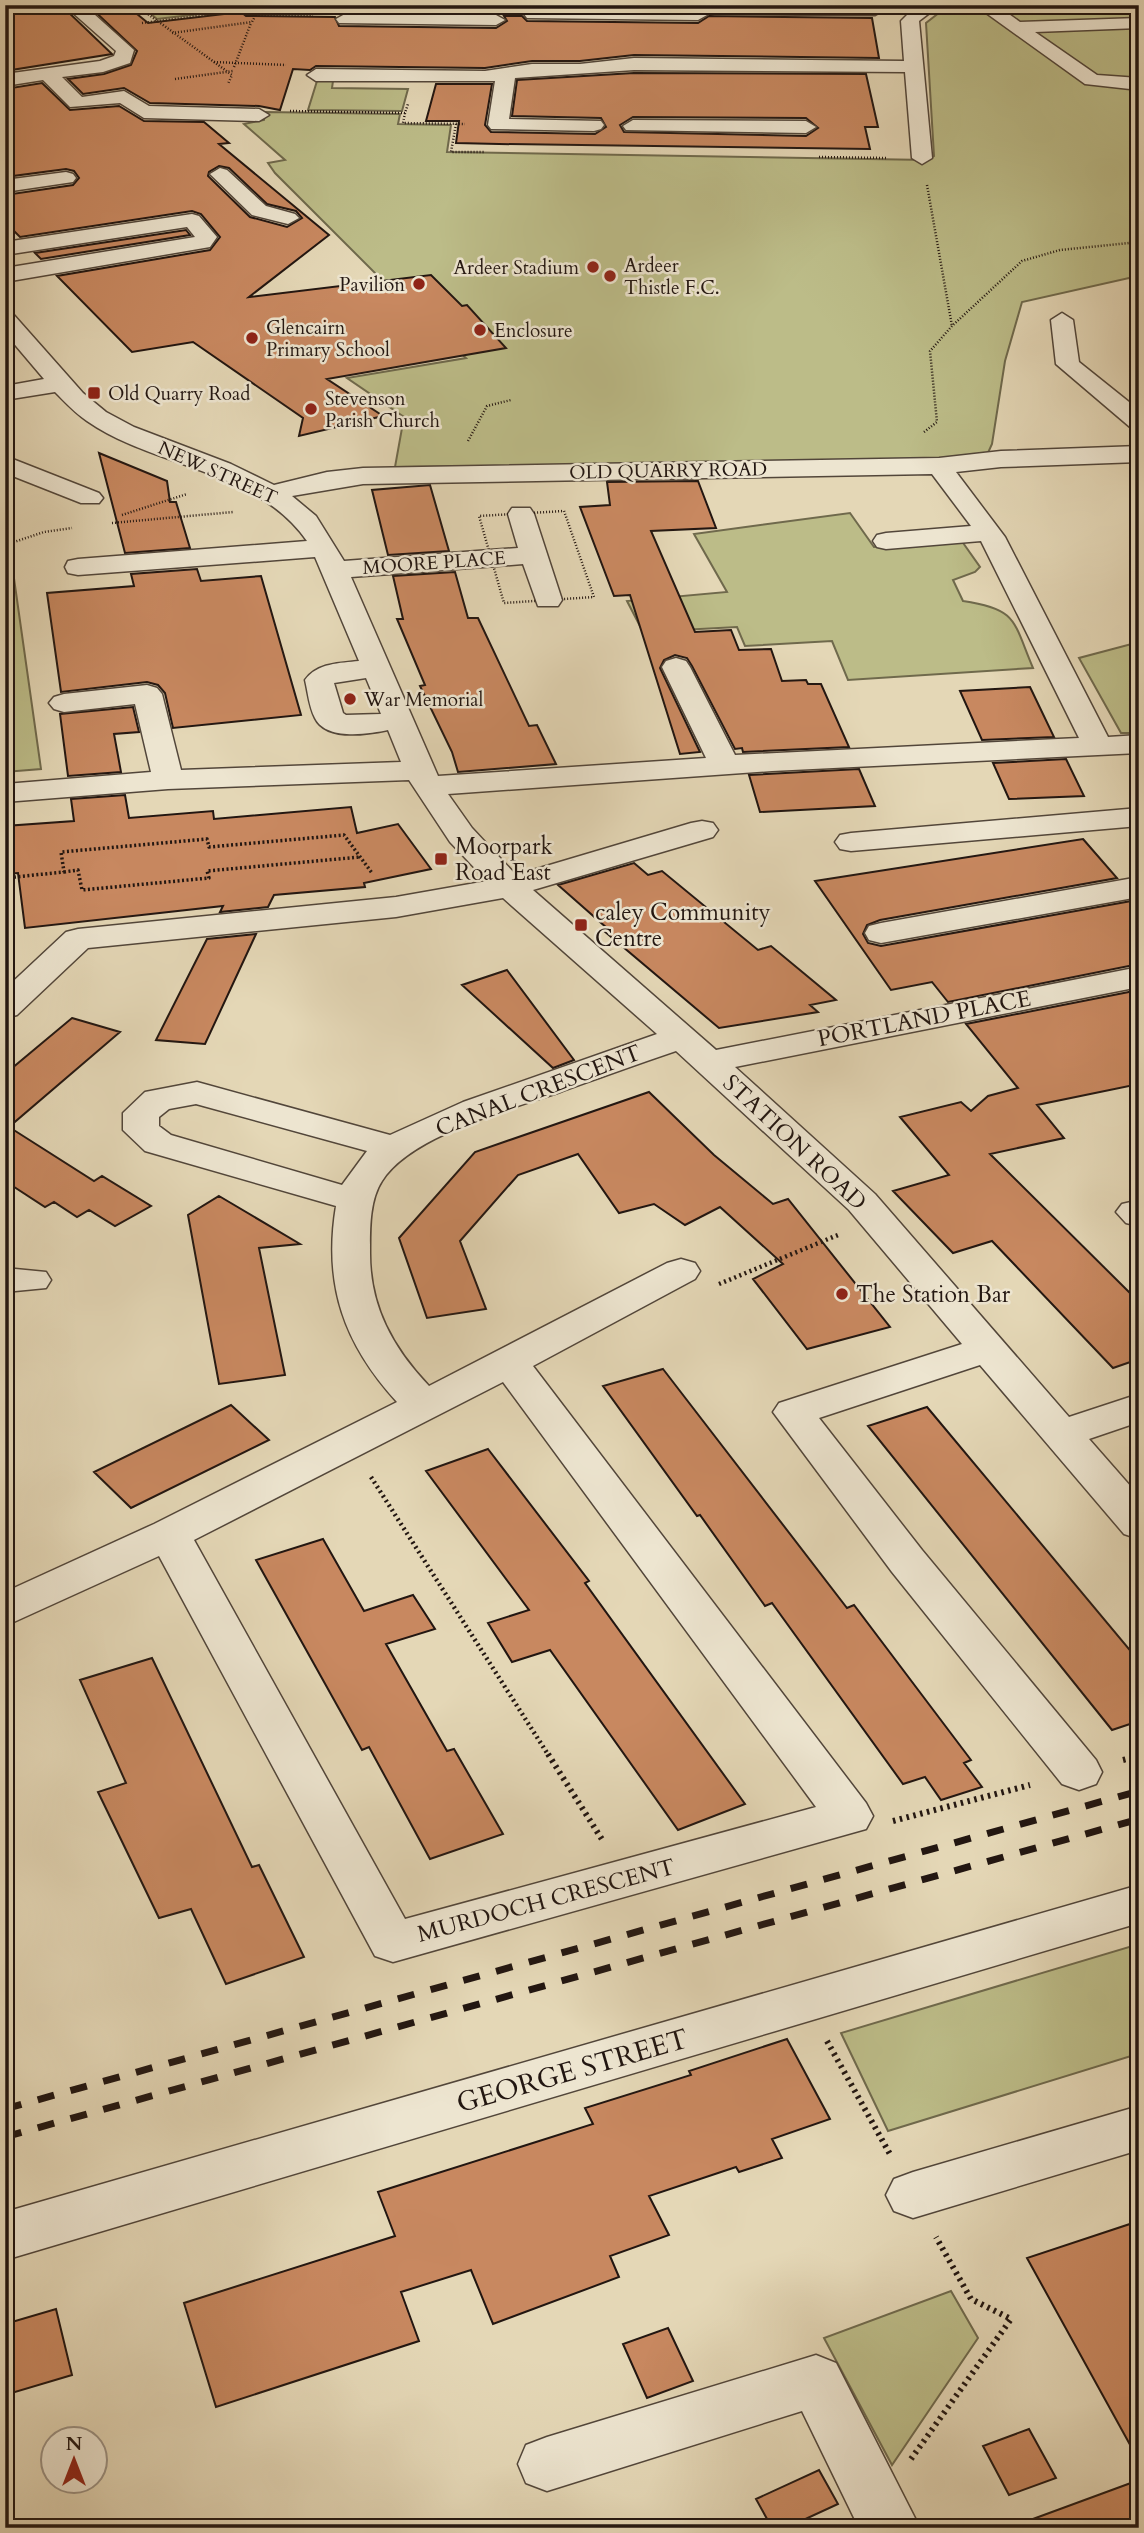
<svg xmlns="http://www.w3.org/2000/svg" width="1144" height="2533" font-family="Cardo,serif">
<style>
.green{fill:#bcbc88;stroke:#6f694c;stroke-width:2}
.building{fill:#c88860;stroke:#221611;stroke-width:2;fill-rule:evenodd}
.lines{fill:none;stroke-linecap:round;stroke-linejoin:round}
.minor-casing{stroke:#52463a;stroke-width:3}
.path-far3{stroke:#221611;stroke-width:2.5;stroke-dasharray:1 2;stroke-linecap:butt}
.path-far2{stroke:#221611;stroke-width:3.5;stroke-dasharray:2 2.5;stroke-linecap:butt}
.path-far1{stroke:#221611;stroke-width:4.5;stroke-dasharray:2 3.5;stroke-linecap:butt}
.path{stroke:#221611;stroke-width:6;stroke-dasharray:2.5 4.5;stroke-linecap:butt}
.minor{fill:#ede5d0;fill-rule:evenodd}
.rail{stroke:#221611;stroke-width:7;stroke-dasharray:17 17;stroke-linecap:butt}
.poi-dot{fill:#8f2418;stroke:#ede5d0;stroke-width:2.5}
.labels{text-anchor:middle;stroke-width:5;stroke-linejoin:round;paint-order:stroke}
.far-poi-label{font-size:19px;fill:#221611;stroke:#ede5d0;text-anchor:start}
.far-street-label{font-size:19px;fill:#221611;stroke:#ede5d0}
.poi-label{font-size:23px;fill:#221611;stroke:#ede5d0;text-anchor:start}
.street-label{font-size:23px;fill:#221611;stroke:#ede5d0}
.near-street-label{font-size:28px;fill:#221611;stroke:#ede5d0}
</style>
<rect width="100%" height="100%" fill="#e4d7b6"/>
<filter id="stains"><feTurbulence type="fractalNoise" baseFrequency=".00286" numOctaves="4"/><feColorMatrix values="0 0 0 0 .2 0 0 0 0 .09 0 0 0 0 .02 0 0 0 .5 -.17"/></filter>
<radialGradient id="worn" r=".72"><stop offset=".6" stop-color="#630" stop-opacity="0"/><stop offset="1" stop-color="#630" stop-opacity=".3"/></radialGradient>
<path class="green" d="M188,5H238L243,9L157,19L146,10Z
M264,5H353L351,14L261,13Z
M949,5H1139V279L1129,278L1022,302L1005,361L992,444L987,455L939,461L395,467L404,417L347,378L466,358L419,317L275,173L268,163L285,160L244,124L264,120L265,112L400,114L398,124L451,125L447,152L928,160L934,156L926,23Z
M317,81H333L332,88L408,89L402,111L308,110Z
M850,513L874,547L961,540L980,567L975,572L953,580L963,601C1018,609 1013,621 1033,668L848,680L832,641L745,646L737,627L643,632L627,601L727,592L694,534Z
M5,515L41,769L5,772Z
M1139,642V733H1121L1079,658Z
M1139,1944V2057L1131,2056L888,2131L841,2033Z
M951,2291L978,2338L892,2465L824,2338Z"/>
<path class="building" d="M5,5H25L33,11L64,8L112,54L5,71Z
M126,5L148,23L241,12L246,16L335,17L339,26L496,28L507,21L504,16H522L527,21L698,23L709,16L872,18L879,58L634,55L580,61H532L485,68L316,66L310,70L293,69L280,110L259,106L150,103L124,88L83,94L68,79L104,74L131,65L137,51L89,6Z
M363,5H501L500,14L361,11Z
M634,73L866,74L878,127H865L870,149L499,144L456,143L459,121H426L436,84H492L485,125L491,132L595,134L606,127L601,118L512,116L517,80ZM633,117L806,118L818,128L806,136L624,132L620,125Z
M42,83L70,110L119,106L144,121L204,122L229,143L219,144L329,235L249,297L431,275L462,306L467,305L506,348L327,379L383,416L299,436L303,418L193,342L132,352L57,276L210,250L220,237L201,214L192,211L20,237L5,222V195L73,185L79,178L74,171L66,169L5,177V89ZM219,166L229,168L267,204L296,211L302,218L287,227L250,217L208,176L209,172Z
M186,230L190,235L41,259L35,253Z
M99,453L167,481L170,502H176L190,548L125,553Z
M698,481L716,528L651,531L695,632L731,630L739,650L771,649L782,681L806,680L808,684H821L849,747L743,752L742,748L735,749L692,666L687,658L675,655L664,660L660,668L700,752L680,754L630,595L614,596L580,507L610,505L607,482Z
M430,485L449,551L388,555L372,490Z
M197,569L201,581L261,576L301,715L173,728L165,693L158,685L147,682L61,692L47,593L134,586L131,574Z
M455,572L468,618H478L529,726L537,725L556,764L458,772L452,752L420,686L425,685L397,619H403L393,576Z
M1030,687L1054,737L982,740L960,691Z
M133,707L139,732L114,734L121,772L68,776L60,714Z
M1066,759L1084,796L1009,799L993,763Z
M859,769L875,806L760,812L749,775Z
M125,795L129,818L213,811L214,819L351,807L357,833L398,824L431,869L364,883L365,887L274,895L268,907L220,912L223,906L25,928L18,873L5,874V826L74,821L71,799Z
M1083,839L1117,878L880,920L867,925L863,934L868,943L881,946L1137,900L1139,964L948,1002L932,982L891,990L815,881Z
M634,863L648,875L662,871L758,950L771,946L836,1000L810,1005L818,1012L719,1028L603,930L608,929L558,885Z
M256,934L205,1044L156,1040L207,939Z
M507,970L574,1060L553,1068L462,985Z
M1139,990V1084L1037,1105L1064,1138L990,1154L1139,1302V1359L1113,1368L992,1241L953,1253L893,1191L949,1175L900,1117L961,1102L971,1111L988,1096L1018,1088L966,1024Z
M72,1018L120,1032L9,1127L94,1181L102,1176L151,1206L115,1226L89,1210L77,1217L54,1202L45,1207L5,1181V1074Z
M649,1092L714,1155L773,1204L788,1199L890,1327L807,1349L753,1279L783,1264L720,1207L685,1225L654,1204L619,1213L578,1154L518,1175L460,1241L486,1309L427,1318L399,1238L475,1152Z
M219,1196L300,1244L259,1248L285,1375L219,1384L188,1215Z
M663,1369L847,1608L854,1605L971,1760L964,1763L982,1787L941,1800L925,1777L903,1784L772,1603L765,1606L700,1515L697,1516L603,1386Z
M231,1405L269,1440L131,1508L94,1472Z
M927,1407L1139,1661V1721L1112,1730L868,1426Z
M488,1449L589,1581L585,1583L745,1804L678,1830L550,1650L512,1662L488,1623L529,1610L426,1471Z
M323,1539L364,1611L413,1595L435,1629L386,1644L447,1751L454,1749L503,1834L430,1859L369,1747L362,1750L256,1560Z
M152,1658L252,1867L259,1865L304,1957L226,1984L191,1909L159,1918L98,1792L126,1783L80,1680Z
M787,2039L830,2119L772,2139L782,2158L739,2172L736,2167L649,2196L669,2235L610,2256L619,2277L493,2324L471,2270L401,2292L419,2341L216,2407L184,2303L395,2236L378,2192L593,2124L585,2108L691,2075L689,2071Z
M1139,2221V2461L1027,2258Z
M56,2309L72,2375L5,2395V2324Z
M668,2328L693,2381L647,2398L623,2344Z
M1029,2429L1056,2478L1009,2495L983,2446Z
M819,2470L838,2504L786,2528H772L756,2499Z
M1139,2480V2528H1022V2523Z"/>
<g class="lines">
<g class="minor-casing">
<path id="minor" d="M64,5H84L134,50L130,63L103,72L62,77L82,97L124,91L149,106L259,109L269,115L259,121L144,118L120,103L70,107L43,80L5,86V74L100,61L114,56L116,51Z
M709,5H877L884,10L875,15L715,14L709,13L706,9Z
M917,5H940L919,21L932,158L922,164L912,158L905,72L634,70L515,78L509,119L601,121L604,125L601,129L594,131L491,129L488,125L495,81H316L307,75L316,69L485,71L532,64H580L634,58L904,61L901,21Z
M975,5H996L1020,22L1139,18V28L1035,32L1097,75L1139,78V90L1085,84Z
M533,9L698,10L707,15L698,20L527,18L524,14Z
M345,14L496,15L505,20L496,25L339,23L336,19Z
M633,120L806,121L816,127L806,133L626,130L623,126Z
M220,168L227,170L266,206L295,214L299,218L288,224L252,215L210,174Z
M66,172L73,174L76,178L73,182L5,192V180Z
M192,214L199,216L217,237L210,247L5,282V268L195,237L187,227L5,255V242Z
M5,312L13,314L83,393L106,412L134,427L231,464L274,485L327,472L363,468L939,458L1001,451L1139,446V462L1001,467L956,472L1005,537L1108,737L1139,735V753L772,771L448,794L472,828L516,875L691,823L702,821L713,823L718,830L713,837L533,890L716,1050L1139,967V987L735,1067L875,1194L1069,1417L1139,1394V1422L1089,1439L1139,1496V1539L1124,1534L980,1365L819,1418L922,1550L1096,1760L1102,1772L1096,1784L1079,1790L1062,1784L892,1572L773,1412L779,1403L962,1344L849,1210L676,1051C637,1064 599,1078 560,1092C511,1109 410,1136 382,1181C369,1201 370,1231 370,1254C370,1307 393,1348 429,1386L667,1263L681,1259L695,1263L700,1271L695,1279L533,1366L866,1803L873,1816L866,1829L393,1962L375,1956L159,1556L5,1626V1592L154,1524L397,1402C344,1344 323,1285 336,1206L145,1151L123,1130V1113L145,1092L197,1082L390,1135L463,1102L657,1034L503,898L396,917L88,948L17,1015L5,1018V989L66,932L78,929L396,897L487,881L450,842L409,780L168,789L5,802V784L151,772L135,704L64,712L54,709L49,703L54,697L64,694L147,685L157,688L162,694L181,770L401,762L388,730C369,734 326,741 315,718C309,707 308,692 305,680C317,663 340,663 359,661L315,557L78,575L68,573L65,567L68,561L78,559L307,541C256,468 156,469 87,421C75,413 65,402 55,392L5,400V386L44,379L5,333ZM932,474L971,526L886,533L877,535L873,541L877,547L886,549L981,541L1079,738L735,755L690,667L686,661L676,658L666,661L662,667L706,758L438,776L351,577L523,564L538,606H558L562,600L534,514L530,508H512L508,514L518,548L344,561L316,516L292,496L363,484ZM366,678L381,714L346,715L343,713L334,683ZM196,1104L367,1151L342,1185L171,1135L159,1126V1117L169,1109ZM503,1382L816,1807L405,1919L194,1540Z
M1062,313L1073,320L1079,362L1139,410V429L1130,427L1056,364L1051,320Z
M5,456L99,493L103,498L99,503H81L5,473Z
M1139,808V826L851,851L840,849L835,842L840,835L851,833Z
M1139,877V897L881,943L869,940L865,933L869,926L881,923Z
M1135,1201L1139,1202V1226L1126,1223L1116,1212L1122,1204Z
M5,1268L46,1272L51,1280L46,1288L5,1292Z
M1139,1885V1923L5,2260V2212Z
M1139,2106V2150L913,2218L894,2211L886,2195L894,2179L913,2172Z
M816,2355L836,2363L920,2528H859L802,2411L547,2491L526,2483L518,2464L526,2445L547,2437Z"/>
</g>
<path class="path-far3" d="M241,5L254,15H313
M141,9L232,75L228,84
M128,11L177,5
M142,23L247,10
M172,33L252,22L261,5
M214,62L286,65
M234,67L251,23
M175,79L233,71
M290,111L405,113L408,104
M405,113L403,123L465,124
M456,124L451,152H485
M819,157L887,158
M927,185L952,326
M924,432L937,422L930,351L952,326L1022,261L1060,250L1139,242
M468,441L487,406L511,400
M564,511L594,597L504,603L479,516Z
M122,515L187,494
M112,523L233,512
M5,545L44,532L72,528"/>
<path class="path-far2" d="M64,872L78,870L82,890L209,878L207,871L360,857
M5,878L64,872L61,852L207,839L209,847L344,835L372,873"/>
<path class="path-far1" d="M719,1284L838,1235
M371,1477L549,1756"/>
<path class="path" d="M548,1754L603,1841
M1123,1760L1139,1756
M893,1821L1030,1785
M827,2041L891,2156
M911,2459L1011,2319L971,2299L936,2237"/>
<use href="#minor" class="minor"/>
<path class="rail" d="M5,2109L1139,1791
M5,2137L1139,1819"/>
</g>
<g class="poi-dot">
<circle cx="593" cy="267" r="7"/>
<circle cx="610" cy="276" r="7"/>
<circle cx="419" cy="284" r="7"/>
<circle cx="480" cy="330" r="7"/>
<circle cx="252" cy="338" r="7"/>
<rect x="87" y="386" width="14" height="14" rx="3.5"/>
<circle cx="311" cy="409" r="7"/>
<circle cx="350" cy="699" r="7"/>
<rect x="434" y="852" width="14" height="14" rx="3.5"/>
<rect x="574" y="918" width="14" height="14" rx="3.5"/>
<circle cx="842" cy="1294" r="7"/>
</g>
<g class="labels">
<g class="far-poi-label">
<text x="624" y="272">Ardeer<tspan x="624" dy="22">Thistle F.C.</tspan></text>
<text x="579" y="274" text-anchor="end">Ardeer Stadium</text>
<text x="405" y="291" text-anchor="end">Pavilion</text>
<text x="266" y="334">Glencairn<tspan x="266" dy="22">Primary School</tspan></text>
<text x="494" y="337">Enclosure</text>
<text x="108" y="400">Old Quarry Road</text>
<text x="325" y="405">Stevenson<tspan x="325" dy="22">Parish Church</tspan></text>
<text x="364" y="706">War Memorial</text>
</g>
<g class="far-street-label">
<text transform="translate(668 470) rotate(-1)" y="7">OLD QUARRY ROAD</text>
<text transform="translate(218 472) rotate(24)" y="7">NEW STREET</text>
<text transform="translate(434 562) rotate(-4)" y="7">MOORE PLACE</text>
</g>
<g class="poi-label">
<text x="455" y="854">Moorpark<tspan x="455" dy="26">Road East</tspan></text>
<text x="595" y="920">caley Community<tspan x="595" dy="26">Centre</tspan></text>
<text x="856" y="1302">The Station Bar</text>
</g>
<g class="street-label">
<text transform="translate(924 1018) rotate(-11)" y="8">PORTLAND PLACE</text>
<text transform="translate(538 1090) rotate(-21)" y="8">CANAL CRESCENT</text>
<text transform="translate(795 1142) rotate(43)" y="8">STATION ROAD</text>
<text transform="translate(546 1900) rotate(-15)" y="8">MURDOCH CRESCENT</text>
</g>
<g class="near-street-label">
<text transform="translate(572 2070) rotate(-16)" y="10">GEORGE STREET</text>
</g>
</g>
<rect width="1144" height="2533" fill="none" stroke="#e4d7b6" stroke-width="28"/>
<rect x="7" y="7" width="1130" height="2519" fill="none" stroke="#221611" stroke-width="3.5"/>
<rect x="14" y="14" width="1116" height="2505" fill="none" stroke="#221611" stroke-width="2"/>
<g transform="translate(74 2460)"><circle r="33" fill="#ede5d0" stroke="#9c9284" stroke-width="2"/>
<path d="M0-5L12 26L0 18L-12 26Z" fill="#8f2418"/>
<text y="-10" font-size="19" font-weight="bold" text-anchor="middle" fill="#221611">N</text>
</g>
<rect width="100%" height="100%" filter="url(#stains)"/>
<rect width="100%" height="100%" fill="url(#worn)"/>
</svg>
